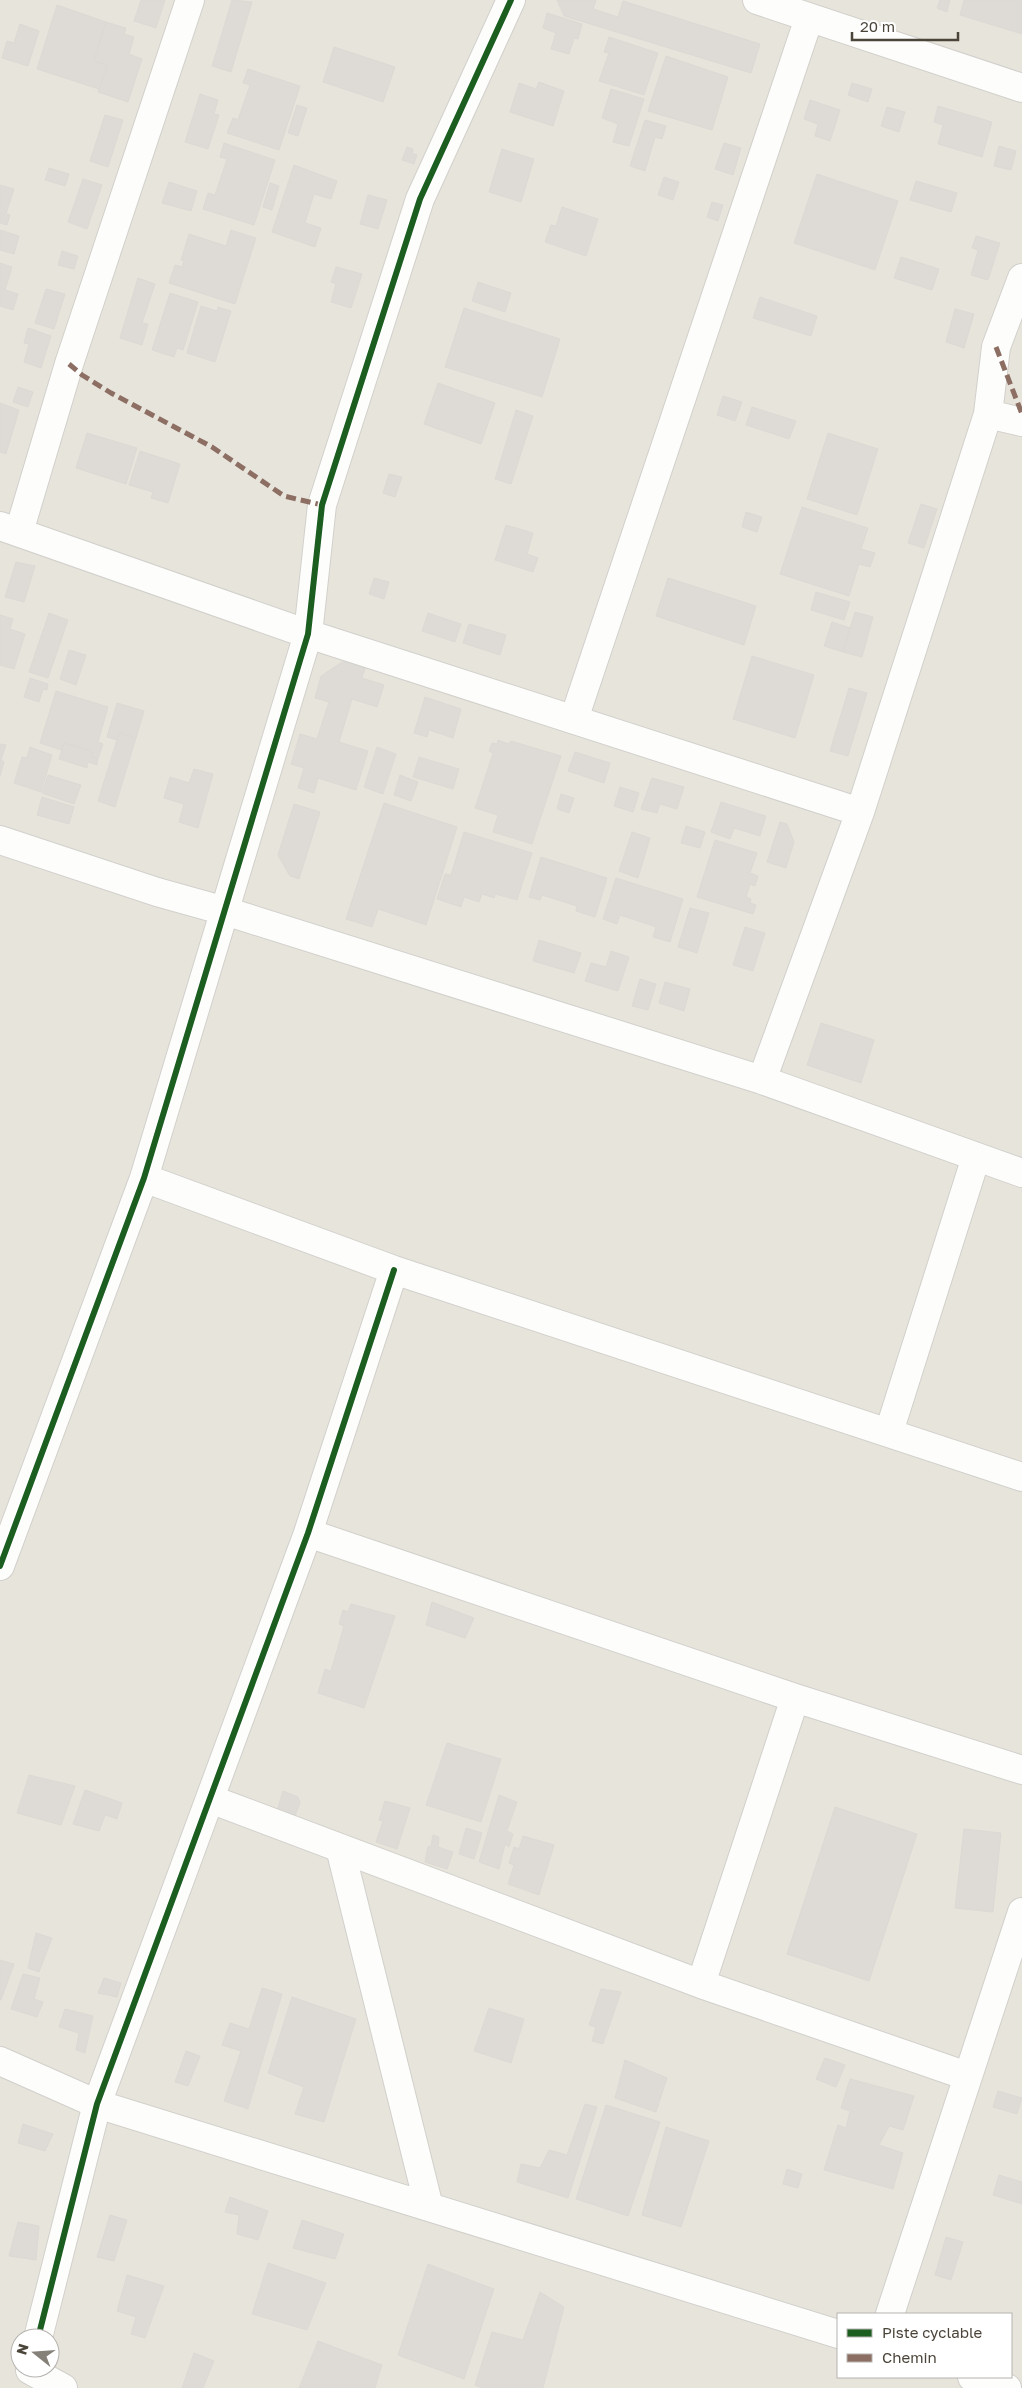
<svg xmlns="http://www.w3.org/2000/svg" width="1022" height="2388" font-family="'Golos Text',sans-serif">
<style>
.residential{fill:#e7e4dc;fill-rule:evenodd}
.building{fill:#dedbd6;stroke:#dcd9d4}
.lines{fill:none;stroke-linecap:round;stroke-linejoin:round}
.minor-casing{stroke:#d2d0cb;stroke-width:30}
.minor{stroke:#fdfdfc;stroke-width:28}
.quiet{stroke:#8d6e63;stroke-width:5;stroke-dasharray:10 5;stroke-linecap:butt}
.cycleway-casing{stroke:#fff;stroke-width:9}
.cycleway{stroke:#1b5e20;stroke-width:6}
</style>
<rect width="100%" height="100%" fill="#f4f2ee"/>
<path class="residential" d="M0,0H1022V2388H0ZM838,2314H1011V2377H838ZM20,2338H50V2368H20Z"/>
<path class="building" d="M141,0H165L156,28L134,21Z
M232,0L252,2L231,72L212,66Z
M557,0H596L593,9L618,17L623,1L760,44L751,73L564,16Z
M940,0H950L947,12L937,8Z
M964,0H1022V34L960,15Z
M57,5L106,22L94,61L107,65L99,89L37,69Z
M547,13L582,24L578,39L574,38L569,54L551,49L556,33L543,28Z
M106,22L126,28L124,34L134,37L129,54L142,59L128,102L98,92L107,65L94,61Z
M20,24L39,31L28,66L2,58L7,41L14,43Z
M609,37L658,53L644,95L599,81L609,53L604,52Z
M334,47L395,67L383,102L323,82Z
M666,56L728,77L712,130L648,111Z
M248,69L300,86L279,150L227,133L233,118L238,120L250,85L243,83Z
M539,82L564,91L553,126L510,112L519,83L536,89Z
M852,83L872,89L868,102L848,95Z
M611,89L644,99L629,146L613,142L618,124L602,118Z
M200,94L218,100L214,114L219,115L208,149L185,142Z
M810,100L840,110L830,141L815,136L818,124L804,119Z
M297,105L307,108L298,136L288,133Z
M938,106L992,122L982,157L938,144L943,125L934,122Z
M887,107L905,112L899,132L881,126Z
M105,115L123,120L108,167L90,161Z
M645,120L666,126L662,139L655,137L645,171L630,166Z
M224,143L275,160L254,225L203,209L208,193L215,195L227,159L220,157Z
M724,143L741,148L733,175L715,169Z
M999,146L1016,151L1011,170L994,166Z
M407,147L413,149L412,153L417,155L414,164L402,160Z
M502,149L534,159L521,202L489,192Z
M294,165L337,181L331,199L314,194L305,223L321,228L315,247L272,232Z
M49,168L69,174L65,186L45,180Z
M817,174L898,201L875,270L794,243Z
M664,177L679,182L673,200L658,195Z
M83,179L102,185L87,229L68,222Z
M916,181L957,193L951,212L910,200Z
M169,182L197,191L191,211L162,203Z
M270,183L279,186L272,210L263,207Z
M0,185L14,189L6,214L10,215L7,225L0,223Z
M368,195L387,200L378,229L360,224Z
M712,202L723,205L718,221L707,217Z
M562,207L598,219L586,256L545,242L551,225L556,226Z
M0,230L19,236L14,254L0,250Z
M231,230L256,238L235,304L169,283L175,265L182,267L184,261L181,260L189,234L226,246Z
M976,236L1000,243L988,280L971,275L978,250L972,248Z
M62,251L78,256L74,269L58,265Z
M901,257L939,269L932,290L894,278Z
M0,263L12,267L5,290L18,294L13,310L0,306Z
M336,267L362,274L351,308L331,302L336,284L331,282Z
M138,278L155,284L142,323L148,324L142,345L120,338Z
M478,282L511,293L505,312L472,301Z
M46,289L65,294L54,329L35,323Z
M170,293L198,302L183,350L177,348L174,357L152,350Z
M760,297L817,316L811,336L753,318Z
M201,306L217,311L218,307L231,311L215,362L187,353Z
M464,308L560,339L542,397L445,367Z
M955,309L974,314L964,348L946,342Z
M28,328L51,336L41,368L24,362L29,344L24,343Z
M438,383L495,403L481,444L424,424Z
M18,387L33,392L28,407L13,402Z
M723,396L742,402L735,421L717,415Z
M0,403L19,410L6,454L0,452Z
M752,407L796,421L789,439L746,425Z
M516,410L533,416L511,484L495,479Z
M87,433L137,448L126,484L76,468Z
M828,433L878,449L857,515L807,499Z
M140,451L180,464L168,503L151,498L153,492L129,485Z
M389,474L402,477L395,497L383,493Z
M921,504L937,509L924,548L908,543Z
M802,507L868,528L861,549L875,553L870,567L859,564L849,596L780,574Z
M746,512L762,517L757,532L742,527Z
M506,525L533,533L527,554L538,558L533,572L495,560Z
M16,562L35,566L24,602L5,597Z
M374,578L389,582L384,599L369,594Z
M668,578L756,606L744,645L656,616Z
M816,592L850,602L844,620L811,610Z
M855,612L873,617L862,657L843,652Z
M49,613L68,620L48,678L29,672Z
M428,613L461,624L455,642L422,631Z
M0,615L13,619L10,629L25,634L14,669L0,665Z
M832,622L850,628L843,652L824,646Z
M469,624L506,635L500,655L463,643Z
M69,650L86,655L76,685L60,679Z
M752,656L814,675L795,738L733,719Z
M342,662H367L362,678L384,685L377,707L352,699L339,742L368,751L356,790L318,778L314,793L298,788L304,768L291,764L300,734L317,739L329,702L315,698L321,676Z
M30,678L48,684L47,690L43,689L39,702L24,697Z
M849,688L867,693L848,756L830,751Z
M56,691L108,707L98,742L103,744L98,759L91,757L92,751L64,743L61,750L40,743Z
M425,697L461,709L453,738L429,730L427,737L414,733Z
M117,703L144,711L136,738L119,733L117,740L107,737Z
M119,733L136,738L115,807L98,801Z
M498,740L509,744L511,741L561,756L532,844L493,832L498,815L475,808L493,753L489,751L492,743L497,744Z
M64,743L92,751L91,757L98,759L97,765L88,762L87,768L59,759Z
M0,744L6,745L1,760L4,762L0,776Z
M30,747L52,755L41,792L14,783L22,757L27,758Z
M377,747L396,754L383,794L364,787Z
M575,752L610,763L604,783L568,771Z
M419,757L459,769L453,789L413,777Z
M194,769L213,774L198,828L179,822L184,804L164,798L170,777L189,783Z
M48,775L81,785L74,804L42,793Z
M400,775L418,782L411,801L394,795Z
M652,778L684,787L677,809L660,804L657,813L641,809Z
M620,787L639,793L633,812L614,806Z
M561,794L574,798L569,813L557,809Z
M42,797L74,807L69,824L37,815Z
M721,802L766,816L760,836L734,828L730,839L711,832Z
M384,803L457,827L426,925L378,909L372,927L346,919Z
M294,804L320,812L299,879L290,876L278,855Z
M780,822L787,824L794,842L786,868L767,862Z
M686,826L705,832L700,848L681,843Z
M464,832L532,853L517,900L495,894L494,898L482,894L479,902L464,897L461,907L437,899L445,874L451,875Z
M632,832L650,838L638,878L619,871Z
M715,840L757,853L750,873L758,876L755,886L750,884L746,897L751,899L750,903L756,905L753,914L697,897Z
M541,857L607,878L595,917L576,911L577,906L542,895L540,900L529,897Z
M616,878L683,899L670,942L653,937L656,927L620,915L617,924L603,919Z
M690,908L709,913L697,953L678,947Z
M745,927L765,933L753,971L733,965Z
M539,940L581,953L574,973L533,961Z
M611,951L629,957L618,991L585,981L591,963L606,967Z
M640,979L656,984L648,1010L632,1006Z
M665,982L690,989L684,1011L659,1003Z
M821,1023L874,1040L861,1083L807,1065Z
M432,1602L474,1618L465,1638L426,1625Z
M351,1604L395,1616L364,1708L318,1693L325,1669L331,1671L344,1626L339,1624L343,1610L348,1612Z
M447,1743L501,1759L481,1822L426,1805Z
M29,1775L75,1786L61,1825L17,1813Z
M85,1790L122,1803L117,1819L105,1815L99,1831L73,1824Z
M283,1791L298,1797L300,1803L295,1816L277,1811Z
M499,1795L517,1802L507,1831L513,1834L509,1847L505,1844L499,1869L479,1862Z
M385,1801L410,1808L397,1849L376,1842L383,1821L379,1820Z
M835,1807L917,1834L869,1981L787,1954Z
M466,1828L482,1833L474,1859L459,1854Z
M964,1829L1001,1833L993,1912L955,1908Z
M433,1835L439,1837L438,1847L453,1852L447,1869L425,1862L428,1847L431,1846Z
M523,1836L554,1845L539,1895L508,1884L514,1865L509,1863L514,1847L519,1849Z
M36,1933L52,1938L39,1972L28,1968Z
M0,1960L14,1964L1,2000H0Z
M23,1974L40,1978L34,1999L43,2002L37,2017L11,2009Z
M104,1978L121,1983L117,1997L98,1993Z
M262,1988L282,1994L248,2109L224,2101L241,2051L222,2045L230,2023L249,2029Z
M601,1989L621,1992L603,2044L592,2041L596,2027L589,2025Z
M292,1997L356,2019L324,2122L295,2114L304,2087L268,2073Z
M489,2008L524,2019L511,2063L474,2051Z
M65,2009L93,2016L85,2053L76,2050L79,2033L59,2027Z
M186,2051L200,2056L188,2086L175,2082Z
M825,2058L845,2065L836,2087L816,2079Z
M625,2060L667,2078L656,2112L615,2098Z
M850,2079L914,2096L903,2130L889,2126L879,2145L903,2153L893,2189L824,2170L838,2125L846,2128L850,2111L841,2108Z
M998,2091L1022,2098L1017,2114L993,2107Z
M585,2104L597,2107L568,2198L517,2182L521,2164L540,2168L549,2150L567,2155Z
M606,2105L660,2122L628,2216L576,2199Z
M23,2124L53,2134L45,2151L18,2143Z
M666,2127L709,2141L681,2227L642,2215Z
M787,2169L802,2174L798,2188L783,2184Z
M999,2175L1022,2182V2204L993,2195Z
M230,2197L268,2211L258,2240L237,2234L239,2215L225,2212Z
M110,2215L127,2220L114,2261L97,2257Z
M302,2220L344,2234L335,2259L293,2248Z
M18,2222L39,2226L36,2260L9,2256Z
M946,2237L963,2242L951,2280L935,2275Z
M268,2263L326,2283L307,2330L252,2314Z
M428,2264L494,2289L464,2379L398,2355Z
M127,2275L164,2286L145,2338L131,2334L136,2317L117,2311Z
M540,2292L564,2307L543,2388H482L475,2385L492,2332L523,2340Z
M318,2341L382,2365L375,2388H299Z
M194,2353L214,2361L203,2388H182Z"/>
<g class="lines">
<g class="minor-casing">
<path id="minor" d="M757,0L1022,88
M988,414L1022,422
M0,526L308,634L860,812
M19,532L69,364L190,0
M574,719L809,18
M0,840L157,892L225,911L762,1080L1022,1173
M762,1080L860,812L988,414L996,347L1022,278
M144,1178L394,1270L1022,1477
M889,1432L976,1157
M308,1533L795,1698L1022,1770
M0,1566L144,1178L308,634L322,505L420,199L511,0
M210,1799L701,1984L967,2076
M340,1848L429,2207
M701,1984L795,1698
M0,2061L97,2104L838,2334
M890,2314L1022,1912
M38,2338L97,2104L308,1533L394,1270
M30,2370L63,2388
M972,2377L1007,2388"/>
</g>
<use href="#minor" class="minor"/>
<path class="quiet" d="M996,347L1022,414
M69,364L82,375L111,393L212,447L284,496L322,505"/>
<g class="cycleway-casing">
<path id="cycleway" d="M0,1566L144,1178L308,634L322,505L420,199L511,0
M38,2338L97,2104L308,1533L394,1270"/>
</g>
<use href="#cycleway" class="cycleway"/>
</g>
<rect x="837" y="2313" width="175" height="65" fill="#ffffff" stroke="#b7b4b0"/>
<rect x="847" y="2329" width="25" height="8" fill="#1b5e20" stroke="#b7b4b0"/>
<text x="882" y="2338" font-size="15" fill="#4b4439">Piste cyclable</text>
<rect x="847" y="2354" width="25" height="8" fill="#8d6e63" stroke="#b7b4b0"/>
<text x="882" y="2363" font-size="15" fill="#4b4439">Chemin</text>
<g transform="translate(35 2353) rotate(287)"><circle r="24" fill="#ffffff" stroke="#b7b4b0"/>
<path d="M0-4L9 19L0 12L-9 19Z" fill="#868178"/>
<text y="-8" font-size="14" font-weight="bold" text-anchor="middle" fill="#4b4439">N</text>
</g>
<path d="M852 32v8h106v-8" fill="none" stroke="#4b4439" stroke-width="2.5"/>
<text x="860" y="32" font-size="15" fill="#4b4439" stroke="#ffffff" stroke-width="4" paint-order="stroke">20 m</text>
</svg>
